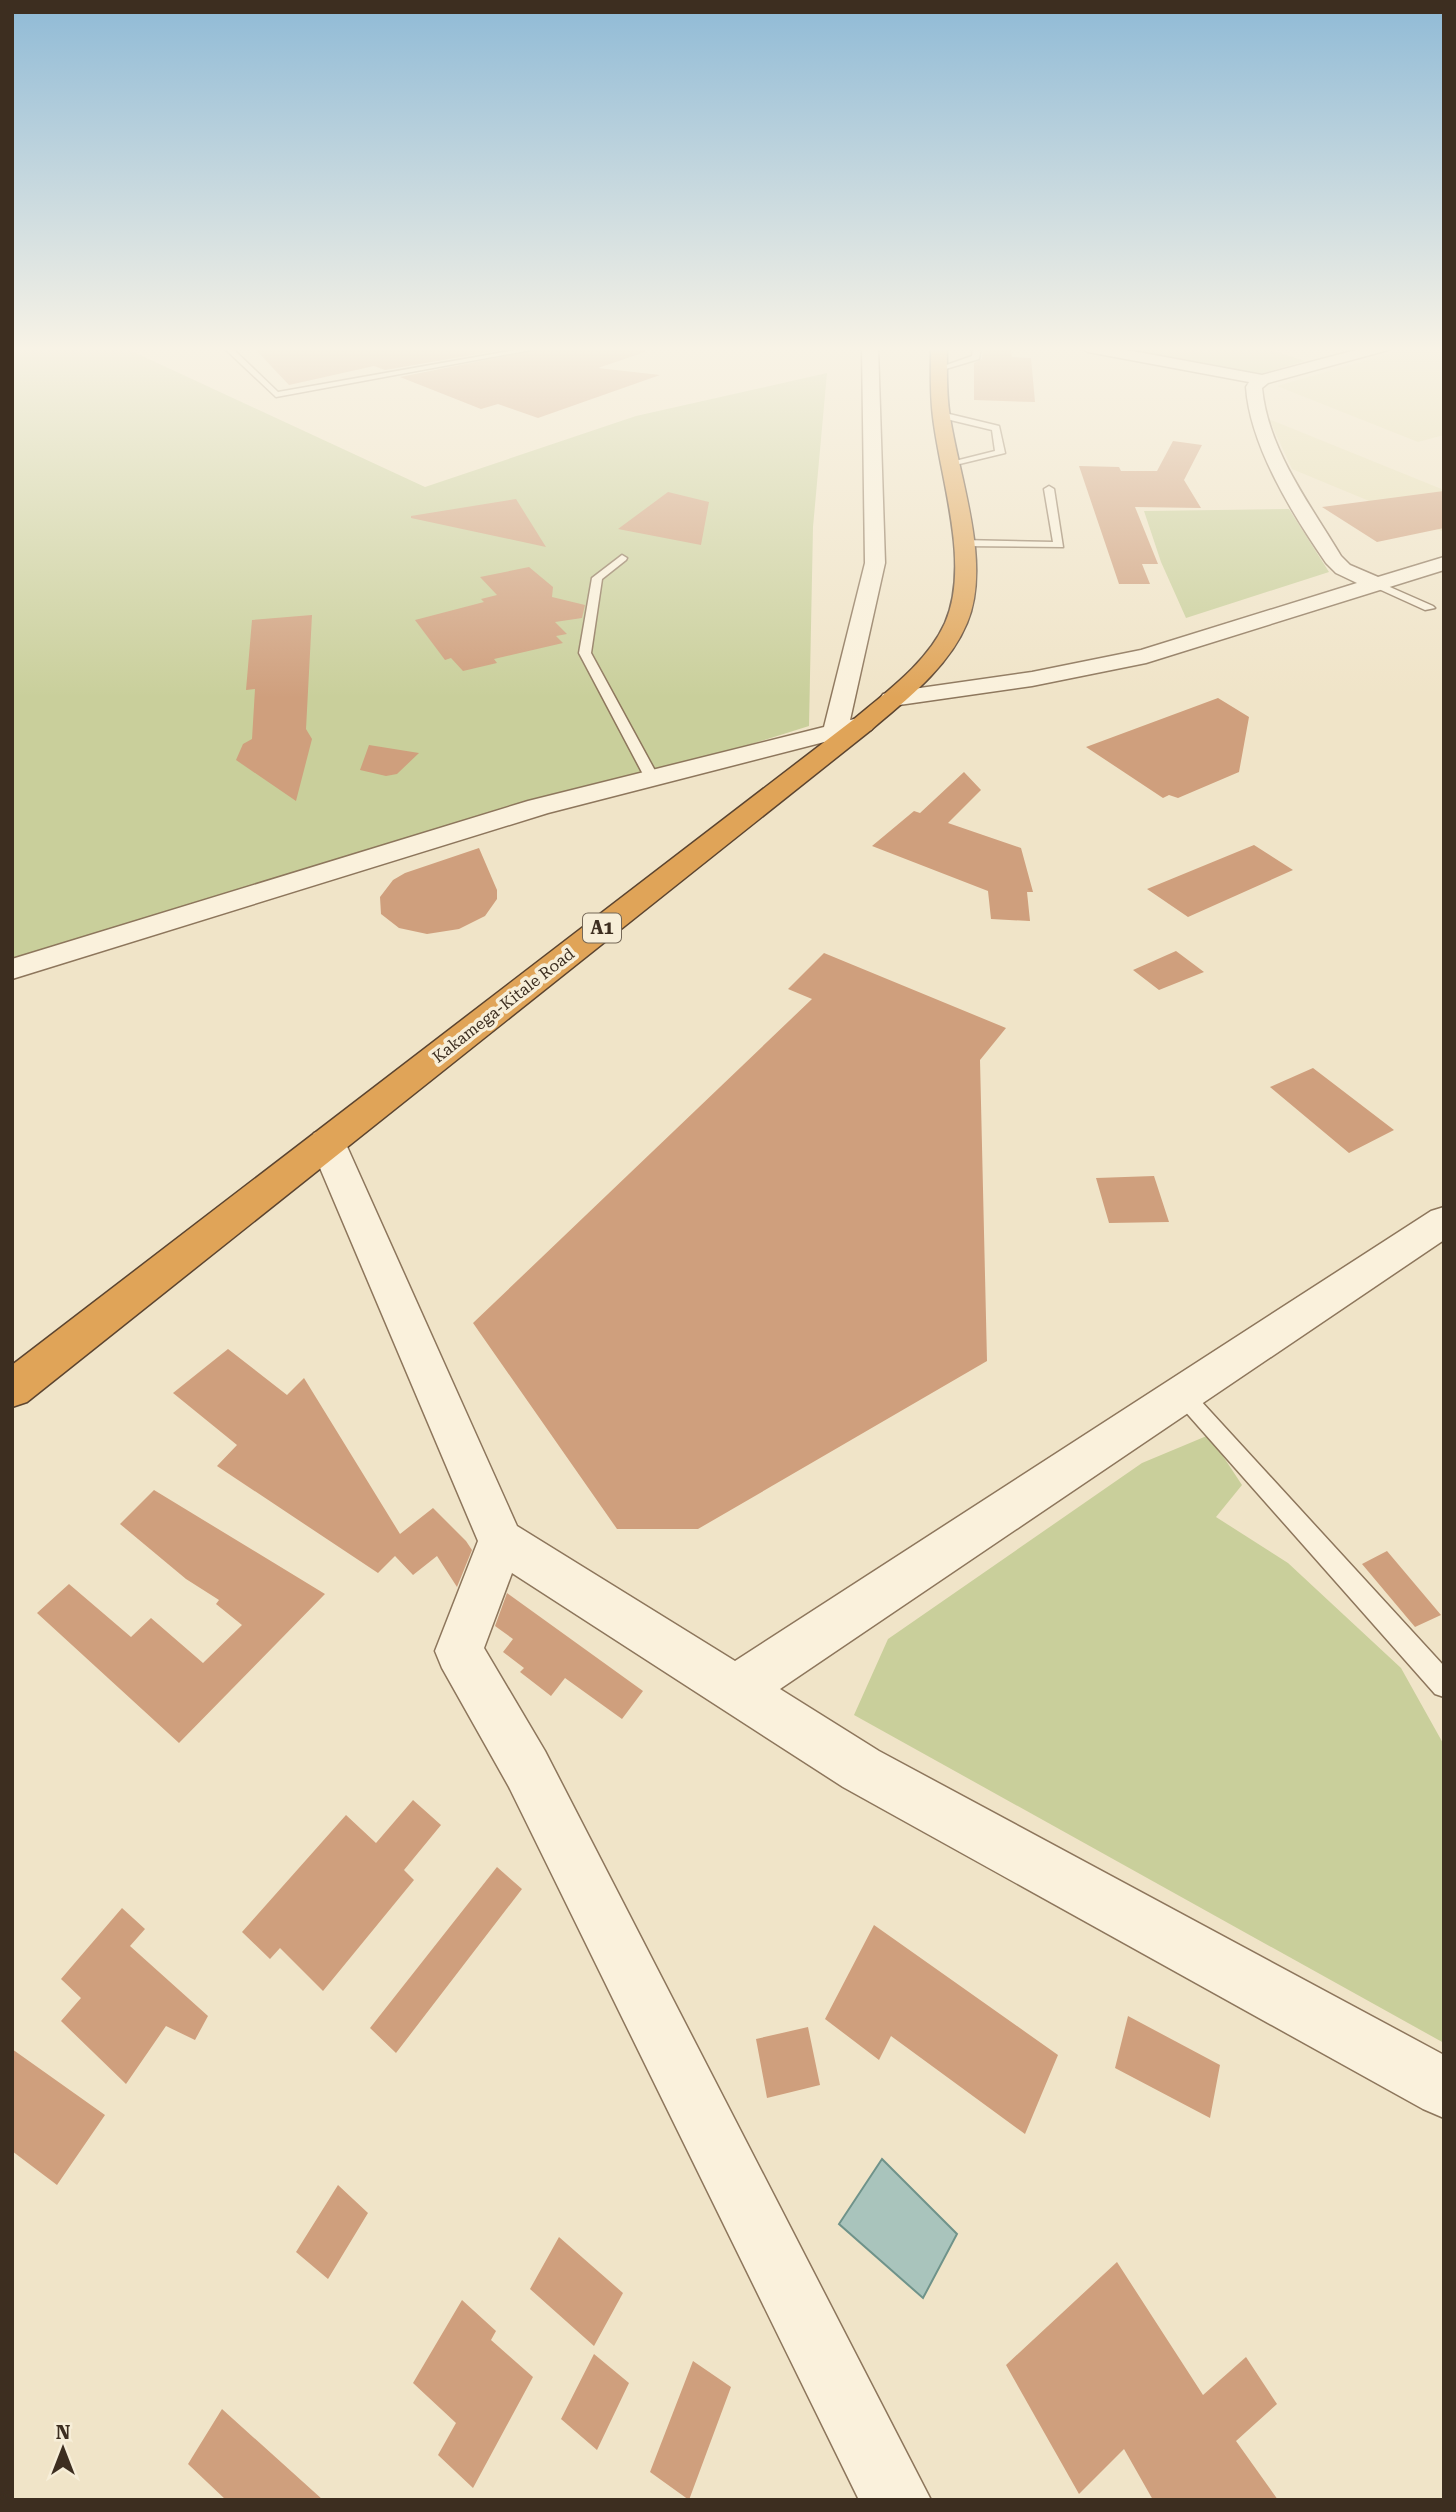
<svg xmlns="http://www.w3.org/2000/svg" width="1456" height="2512" font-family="'Roboto Serif',serif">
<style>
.farmland{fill:#e6deb5}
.green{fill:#c9cf9b}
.water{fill:#a9c4bc;stroke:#6f938a;stroke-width:2}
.building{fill:#cf9f7d}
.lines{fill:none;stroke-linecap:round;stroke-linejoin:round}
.lane-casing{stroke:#8d765c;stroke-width:3}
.street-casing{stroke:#8d765c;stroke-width:3}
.highway-casing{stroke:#5b4430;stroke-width:3}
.lane{fill:#faf1dc;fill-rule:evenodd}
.street{fill:#faf1dc;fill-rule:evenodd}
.highway{fill:#e0a458;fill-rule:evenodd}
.labels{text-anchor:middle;stroke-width:7;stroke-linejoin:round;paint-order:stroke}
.far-street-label{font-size:16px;fill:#3d2e20;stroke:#f7eed8}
.shield{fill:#f7eed8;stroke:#756857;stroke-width:2}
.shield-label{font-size:18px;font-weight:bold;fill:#3d2e20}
</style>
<rect width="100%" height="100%" fill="#f0e4c8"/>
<path class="farmland" d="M1412,347H1444V435L1418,442L1277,386Z
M1269,419L1444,490V532L1292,469Z"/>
<path class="green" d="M12,347H123L425,487L636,416L827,373L813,527L809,726L12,976Z
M1102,347H1261L1305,361L1253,376Z
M1289,509L1329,572L1186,618L1161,562L1144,511Z
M1209,1435L1242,1485L1216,1517L1288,1563L1401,1668L1444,1745V2043L854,1715L888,1639L1142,1463Z"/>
<path class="water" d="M882,2159L957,2234L923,2298L839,2224Z"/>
<path class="building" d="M253,347H519L385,370L374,366L289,385Z
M550,347H645V352L598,368L660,375L538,418L498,404L481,409L400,377Z
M983,347H1010L1012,357L1031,358L1035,402L974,400V363L982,359Z
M1173,441L1202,445L1184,480L1201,508L1135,507L1158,564H1142L1150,584H1119L1079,466L1119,467L1121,471H1157Z
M1444,491V528L1377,542L1322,507Z
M668,492L709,502L701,545L618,529Z
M516,499L546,547L411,518V516Z
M529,567L553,587L552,597L585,605L582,618L555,622L567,634L556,636L563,643L494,659L497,663L463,671L451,658L445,660L415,620L484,602L481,599L497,595L480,577Z
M312,615L306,729L312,739L296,801L236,760L243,744L252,739L255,689L246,690L252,620Z
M1218,698L1249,717L1239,772L1178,798L1169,795L1163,798L1086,747Z
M369,745L419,753L397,774L386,776L360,770Z
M964,772L981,790L948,823L1021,848L1033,892H1027L1030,921L991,919L988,891L872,846L914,811L920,813Z
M1254,845L1293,870L1188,917L1147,889Z
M479,848L497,890V899L485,916L459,929L427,934L399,928L381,914L380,897L393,880L405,873Z
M1176,951L1204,972L1159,990L1133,970Z
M824,953L1006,1028L980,1060L987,1361L698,1529H617L473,1323L812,999L788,989Z
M1313,1068L1394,1130L1349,1153L1270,1087Z
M1154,1176L1169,1222L1109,1223L1096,1178Z
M228,1349L287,1395L304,1378L400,1534L433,1508L466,1541L472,1550L457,1587L437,1556L413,1575L395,1556L378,1573L217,1466L237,1445L173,1393Z
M154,1490L325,1594L179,1743L37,1613L69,1584L131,1637L151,1618L203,1663L242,1625L216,1604L219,1600L186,1579L120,1524Z
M1387,1551L1441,1615L1415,1627L1362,1564Z
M507,1593L643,1691L622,1719L565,1678L551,1696L520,1672L524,1668L503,1652L513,1639L495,1626Z
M413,1800L441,1825L404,1870L414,1880L323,1991L280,1948L270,1959L242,1932L346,1815L376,1843Z
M497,1867L522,1889L396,2053L370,2028Z
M122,1908L145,1929L130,1946L208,2016L195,2040L166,2026L126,2084L61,2021L81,1998L61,1979Z
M874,1925L1058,2055L1025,2134L891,2036L879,2060L825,2019Z
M1128,2016L1220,2065L1210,2118L1115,2068Z
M808,2027L820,2085L767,2098L756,2039Z
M12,2049L105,2115L57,2185L12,2151Z
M338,2185L368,2213L328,2279L296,2252Z
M559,2237L623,2293L594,2346L530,2289Z
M1117,2262L1203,2395L1246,2357L1277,2404L1236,2441L1278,2500H1153L1124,2449L1079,2494L1006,2365Z
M462,2300L496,2331L491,2340L533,2377L473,2488L438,2455L456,2423L413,2383Z
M594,2354L629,2383L597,2450L561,2419Z
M693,2361L731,2387L689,2500L650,2472Z
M222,2409L323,2500H226L188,2464Z"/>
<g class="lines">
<g class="lane-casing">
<path id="lane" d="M223,347H231L278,392L532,347H547L276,397Z
M973,347H981L979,359L939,371L935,369L972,356Z
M941,412L999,426L1005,453L947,467V463L995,451L992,430L938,417Z
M1049,486L1054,489L1063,547L961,546L956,543L961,540L1053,542L1044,489Z
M622,555L627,558L626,560L602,579L591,653L659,778L652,782L645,778L579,653L592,578Z
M1374,580L1433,606L1435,608L1425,610L1370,585L1369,583Z
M1182,1385L1189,1388L1444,1666V1697L1435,1694L1175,1400L1171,1394L1175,1388Z"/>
</g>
<g class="street-casing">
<path id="street" d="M862,347H878L885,563L850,720L862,717L871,720L875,725L871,730L548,813L12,979V959L528,801L824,727L865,563Z
M1080,347H1111L1262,375L1367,347H1390L1388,350L1268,383L1262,388C1268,450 1310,504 1341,556L1350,565L1378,577L1444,557V570L1146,663L1032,686L892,706L883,704L880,699L883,694L892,692L1032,672L1141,650L1357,583L1336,573L1326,563C1293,515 1250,446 1246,387L1249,382L1088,352Z
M327,1129L340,1133L345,1142L517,1526L735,1661L1431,1211L1444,1207V1240L780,1689L879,1751L1444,2055V2118L1423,2109L843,1787L512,1573L484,1648L545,1751L931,2500H859L509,1787L442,1668L435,1651L478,1541L309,1142L314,1133Z"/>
</g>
<g class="highway-casing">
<path id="highway" d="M931,347H947C947,370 946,394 950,417C959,477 992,564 967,623C949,667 906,700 871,730L27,1402L12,1407V1365L853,720C886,692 927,663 945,623C971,564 940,478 933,417C930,394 931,370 931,347Z"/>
</g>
<use href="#lane" class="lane"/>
<use href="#street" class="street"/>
<use href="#highway" class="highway"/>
</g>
<linearGradient id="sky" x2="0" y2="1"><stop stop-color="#8fbad6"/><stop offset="0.5" stop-color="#f8f3e6"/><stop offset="1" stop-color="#f8f3e6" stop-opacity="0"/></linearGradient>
<rect width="1456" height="698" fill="url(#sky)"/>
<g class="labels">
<g class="far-street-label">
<text transform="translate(503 1005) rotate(-38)" y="6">Kakamega-Kitale Road</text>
</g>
<rect class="shield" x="583" y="913.5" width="38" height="29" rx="5"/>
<g class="shield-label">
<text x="602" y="934">A1</text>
</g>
</g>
<rect width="1456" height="2512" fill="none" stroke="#3d2e20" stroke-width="28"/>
<g transform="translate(63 2449)" stroke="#f7eed8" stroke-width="5" paint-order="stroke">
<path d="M0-5L12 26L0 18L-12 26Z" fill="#3d2e20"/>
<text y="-10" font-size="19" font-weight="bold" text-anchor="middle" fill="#3d2e20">N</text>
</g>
</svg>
